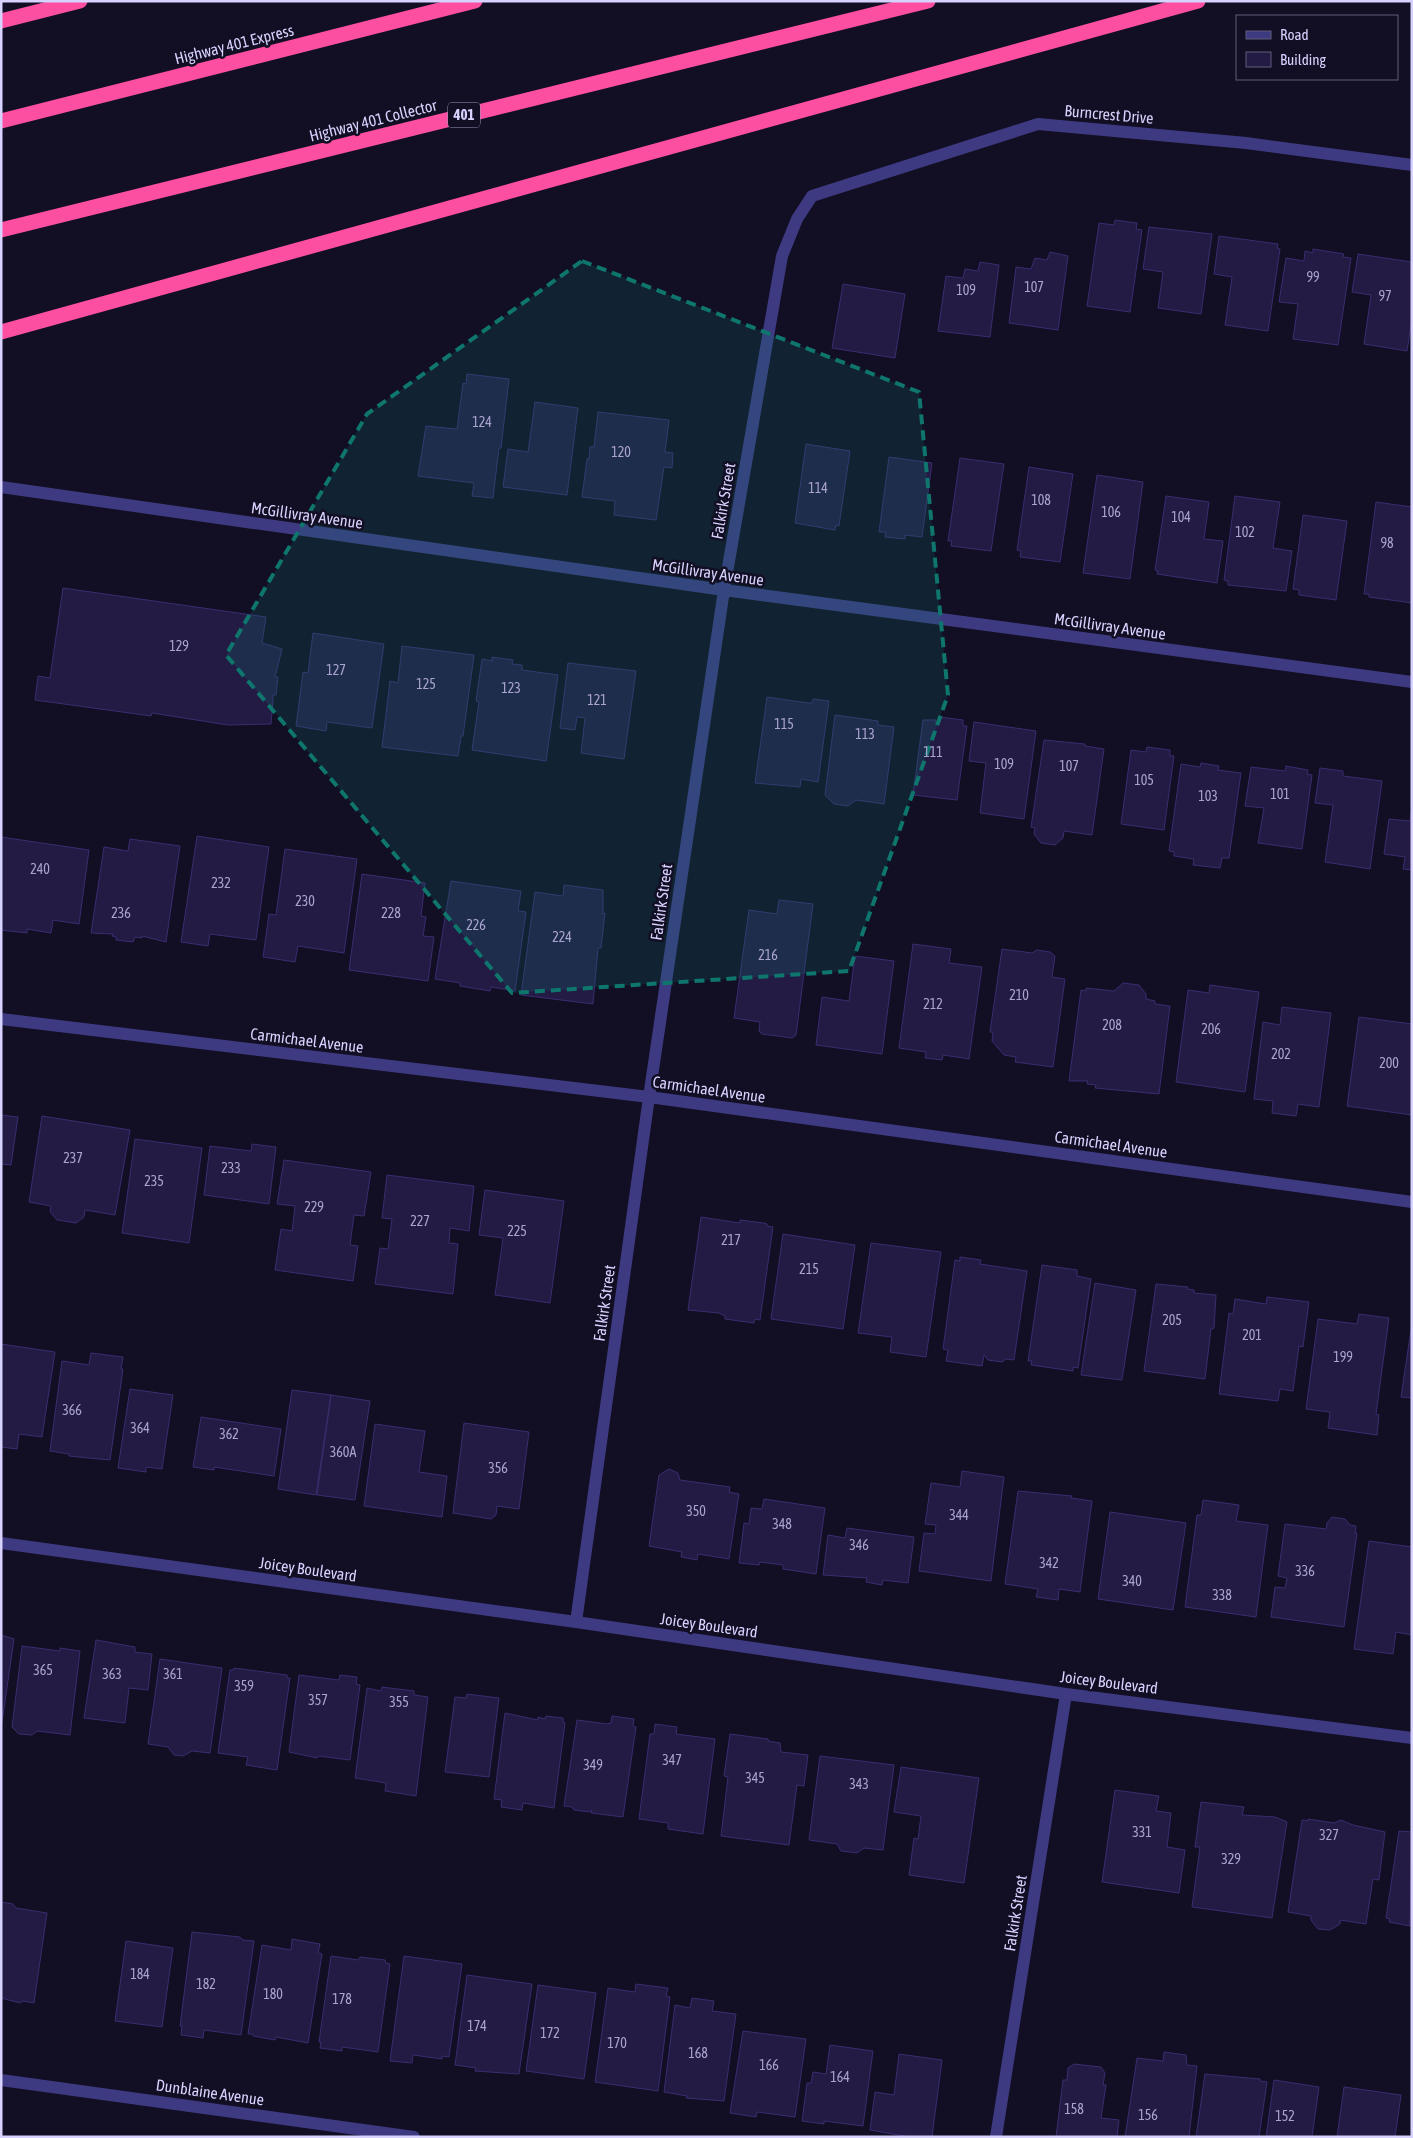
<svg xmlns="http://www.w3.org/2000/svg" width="1413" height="2138" font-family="'Asap Condensed',sans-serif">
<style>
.building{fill:#231b44;stroke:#3a2d70}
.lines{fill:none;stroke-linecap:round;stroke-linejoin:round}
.minor{stroke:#3d3a82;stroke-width:12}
.highway{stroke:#fc4fa2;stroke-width:15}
.marked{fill:#0f766e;fill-opacity:0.2;stroke:#0f766e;stroke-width:4;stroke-dasharray:10 6;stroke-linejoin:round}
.labels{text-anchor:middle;stroke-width:5;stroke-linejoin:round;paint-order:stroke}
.number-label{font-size:14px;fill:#aaa4d0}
.shield{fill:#120e23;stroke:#9c97bc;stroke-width:1}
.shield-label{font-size:15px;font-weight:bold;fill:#d7d2fe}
.street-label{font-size:16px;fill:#d7d2fe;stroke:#120e23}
</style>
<rect width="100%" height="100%" fill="#120e23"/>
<path class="building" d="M1115,220L1137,223L1136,229L1142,230L1130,312L1087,306L1099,223L1114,225Z
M1149,227L1212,234L1201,314L1158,308L1163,272L1143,269Z
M1219,236L1278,244L1277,248L1280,249L1268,331L1225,325L1232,277L1214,274Z
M1313,249L1344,254L1343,257L1351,258L1338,345L1293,339L1298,304L1279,302L1286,258L1304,261L1305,251L1313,253Z
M1050,252L1068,256L1058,330L1009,323L1016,267L1031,269L1035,258L1047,260Z
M1358,254L1412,262V318L1407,351L1364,344L1371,295L1352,292Z
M980,262L999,265L990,337L938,331L946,276L963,278L965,269L978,271Z
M843,284L905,294L895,358L832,348Z
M467,374L509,379L501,448H499L493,498L472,496L474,483L418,476L426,426L457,429L463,383L466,384Z
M535,402L578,408L567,495L503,487L508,449L528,452Z
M598,412L669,420L665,452L673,453L672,468L664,467L656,520L614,515L615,501L582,497L587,459H589L590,447H594Z
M806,444L850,451L839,526L836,525L835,530L795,523Z
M889,457L932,463L922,537L905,535V539L885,537L886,532H879Z
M960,458L1004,464L991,551L951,546L952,541H948Z
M1029,467L1073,474L1060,562L1020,557L1021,551L1017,550Z
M1097,475L1143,482L1130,579L1083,573Z
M1166,496L1209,502L1204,539L1223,541L1217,583L1157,574L1158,571L1155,570Z
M1235,496L1280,502L1273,548L1292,551L1286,591L1228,585V581L1224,580Z
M1376,502L1412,507V603L1369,597V594H1364Z
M1303,515L1347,521L1336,600L1299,595V590L1293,589Z
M63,588L266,617L262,643L282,649L275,677H278L276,695H273V700L271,724L228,725L152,713L151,716L35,700L38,676L50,678Z
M313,633L384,644L372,728L327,722L326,731L296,726L303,672L308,673Z
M402,646L474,655L463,736H461L458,756L382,747L390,681L398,683Z
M492,657L513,660L512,664L522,665V670L558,675L546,761L472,750L479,702L476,701L482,659L492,661Z
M568,663L636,671L624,759L581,753L585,718L577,717L575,730L560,728Z
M767,697L808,703H812L813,699L829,701L818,782L801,779L800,787L755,783Z
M835,715L878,721V725L894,727L884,804L856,800L848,806L834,804L825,795Z
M940,717L963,720V726H967L957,800L913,795L923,720H936L935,722H939Z
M974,722L1036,731L1024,819L980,813L986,763L969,761Z
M1044,740L1085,744V746L1104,749L1092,835L1064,831L1063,838L1055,845L1041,843L1034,834L1035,828L1031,827Z
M1147,747L1170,750V756H1174L1164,830L1121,824L1131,750L1146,752Z
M1201,763L1219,766L1218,770L1241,773L1229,858H1222L1220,868L1193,865L1194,859L1174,856V852L1169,851L1181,764L1200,767Z
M1286,766L1308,770L1307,774L1312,775L1302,849L1258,843L1264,808L1245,806L1251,767L1285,771Z
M1320,768L1343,771V776L1382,781L1370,869L1325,862L1333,805L1315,803Z
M1412,807V870L1403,869L1405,857L1384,854L1389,819L1410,821Z
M197,836L269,847L256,940L210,934L208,946L181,942Z
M1,837L89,850L79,924L53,920L51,933L27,929V933L1,930Z
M130,839L180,846L166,942L142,936V938L135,937L133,942L116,940V937L112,936L113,934L91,933L104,847L128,851Z
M285,849L357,859L344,953L298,946L295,962L263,957L269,914L276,915Z
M362,874L425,883L421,916L426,917L423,936L434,937L428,981L349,970Z
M451,881L521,891L518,911L526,912L515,991L491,987L490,991L460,986V983L435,979Z
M564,885L603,890V914L605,913L601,948H598L593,1004L521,995L535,892L563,896Z
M779,900L813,904L796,1035L792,1038L762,1034L759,1031L760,1022L734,1018L749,910L777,914Z
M913,944L951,949L949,963L982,967L969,1059L943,1055L942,1060L925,1058L926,1052L899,1048Z
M1002,949L1032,953L1037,950L1050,952L1055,956L1052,977L1065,979L1053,1067L1015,1062L1016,1057L1004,1055L992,1041L993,1032H990Z
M855,956L894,961L882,1054L816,1045L822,997L849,1001Z
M1123,983L1139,985L1146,994V999L1155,1001V1004L1170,1006L1159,1094L1095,1088L1096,1085L1087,1084L1088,1081H1069L1081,990L1086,991V988L1114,991Z
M1210,985L1259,992L1245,1092L1176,1082L1188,990L1209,993Z
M1282,1007L1331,1013L1319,1107L1298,1104L1296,1116L1272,1113L1273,1101L1254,1099L1263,1022L1280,1025Z
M1359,1017L1412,1024V1115L1347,1106Z
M1,1115L18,1117L11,1165L1,1164Z
M42,1116L130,1130L115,1215L85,1210L84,1217L76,1223L57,1220L50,1212L51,1206L29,1202Z
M135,1139L202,1148L189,1243L122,1233Z
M252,1144L276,1147L269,1204L204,1195L210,1146L251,1151Z
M284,1160L371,1172L364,1216L354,1215L350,1245L358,1246L353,1281L275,1270L281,1229L292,1231L295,1206L277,1204Z
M387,1175L474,1186L469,1231L450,1228L449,1243L458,1244L453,1294L375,1284L380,1248L388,1249L392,1219L382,1218Z
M485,1190L564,1201L550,1303L495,1295L503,1238L479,1235Z
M701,1217L740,1223V1220L764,1223L767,1224V1226L773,1227L760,1320L755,1319L754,1323L725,1319V1316L719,1313L688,1310Z
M783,1234L855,1245L843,1329L771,1319Z
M871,1243L941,1252L926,1357L890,1352L892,1337L858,1333Z
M960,1257L981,1260L980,1264L1027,1271L1014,1360L1006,1359L1002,1362L988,1360L984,1355L982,1366L946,1361L948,1350L943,1349L955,1260L960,1261Z
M1042,1265L1077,1270V1276L1091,1279L1078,1368L1073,1367V1371L1031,1365L1032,1361H1028Z
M1095,1283L1136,1290L1122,1380L1081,1375Z
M1156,1284L1188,1287L1187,1289L1194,1290V1293L1216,1295L1214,1328L1211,1329L1205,1379L1144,1371Z
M1267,1297L1309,1302L1303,1347L1299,1346L1293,1391L1280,1389L1278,1401L1219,1394L1229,1313L1233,1314L1235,1299L1266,1304Z
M1359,1314L1389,1318L1376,1414L1379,1415L1377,1435L1328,1428L1330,1412L1306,1409L1318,1319L1357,1324Z
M1412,1323V1398L1401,1397Z
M1,1344L55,1352L42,1437L19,1434L17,1449L1,1447Z
M91,1353L123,1357L121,1369H123L110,1460L69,1456V1454L50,1451L62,1361L89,1365Z
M130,1389L173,1395L162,1469L146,1467V1472L118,1468Z
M292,1390L331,1395L316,1495L278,1489Z
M331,1395L370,1401L355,1500L317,1495Z
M201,1417L281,1429L274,1476L214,1467V1470L193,1467Z
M464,1423L529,1432L519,1509L497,1506L496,1515L491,1519L453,1513Z
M375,1424L425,1431L419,1472L447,1476L442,1517L364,1506Z
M669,1469L678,1473L680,1480L730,1487L729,1492L739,1494L729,1559L698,1554L697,1560L681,1557L682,1552L649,1546L659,1475Z
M962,1471L1004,1477L991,1581L919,1571L924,1533L935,1534L936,1525L925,1524L931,1483L960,1487Z
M1018,1491L1072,1496L1071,1498L1092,1501L1080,1592L1059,1589L1058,1600L1036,1597L1038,1589L1005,1584Z
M764,1499L825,1508L816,1574L783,1569V1565L760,1562L759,1565L739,1563L744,1523L749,1524L751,1508L762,1509Z
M1203,1500L1239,1505L1236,1521L1268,1525L1256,1617L1185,1607L1197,1515H1201Z
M1110,1512L1186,1523L1173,1610L1098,1599Z
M1332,1517L1345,1519L1350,1525L1356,1526L1355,1533H1357L1344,1627L1271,1617L1275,1587L1285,1588L1287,1578L1278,1576L1285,1524L1326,1529L1327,1523Z
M847,1528L914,1537L908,1583L883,1580L882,1585L866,1582L867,1578L823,1575L828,1535L845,1538Z
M1369,1541L1412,1547V1635L1396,1632L1393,1654L1354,1649Z
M1,1635L14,1639L2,1722H1Z
M96,1640L135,1647V1652L152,1654L148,1690L129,1688L125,1723L84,1718Z
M22,1646L60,1651V1648L80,1651L70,1735L37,1731L32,1735L19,1734L12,1727Z
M160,1659L222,1668L210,1753L192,1751L183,1756L174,1755L168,1747L148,1744Z
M234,1668L287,1675V1678H290L277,1770L246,1765L248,1757L218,1753L230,1670H233Z
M299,1675L339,1680L340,1675L357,1677L356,1684L360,1685L350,1760L318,1756L317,1758L289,1752Z
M382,1687L414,1691V1695L428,1697L416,1796L385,1791L386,1783L355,1778L367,1688L381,1691Z
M467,1694L499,1698L489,1777L445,1772L455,1697L466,1698Z
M505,1713L538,1720V1717L545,1719L546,1716L563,1718V1722L565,1723L554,1808L523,1803L522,1810L501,1807L502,1800L494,1799Z
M612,1716L634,1719L633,1726L636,1727L623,1817L591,1813L592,1810L589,1812L574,1810L572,1807L564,1806L577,1720L607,1724L611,1723Z
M655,1724L677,1727L676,1734L715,1739L703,1834L668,1829V1823L639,1819L650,1734H654Z
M730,1734L768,1739V1741L780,1743L781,1752L808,1755L804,1786L797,1785L789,1845L721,1836L728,1777L724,1776Z
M820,1756L894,1765L883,1850L864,1848L857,1853L841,1851L837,1844L809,1840Z
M901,1767L979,1778L964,1883L909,1875L914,1838L918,1839L921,1816L894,1812Z
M1115,1790L1159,1796L1156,1811L1171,1813L1167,1847L1185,1850L1179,1893L1102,1882Z
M1201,1802L1244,1807L1242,1815L1275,1817L1287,1822L1272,1918L1192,1907L1200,1847H1195Z
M1308,1819L1334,1823L1341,1820L1353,1825L1385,1832L1379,1880L1373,1879L1366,1924L1340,1920V1924L1330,1930L1318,1929L1311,1920V1916L1288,1912L1302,1820L1308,1821Z
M1399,1831L1412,1832L1410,1926L1389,1922L1390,1919L1386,1918Z
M1,1902L13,1904L16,1908L47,1913L34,2003L23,2001L20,2003L1,1998Z
M192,1932L240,1937L243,1940L254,1941L241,2035L204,2030L203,2038L181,2035L182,2026H180Z
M292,1939L320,1944L318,1953L322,1954L308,2043L276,2037L275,2040L253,2036V2034H248L262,1945L291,1950Z
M126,1941L173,1948L162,2027L115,2021Z
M331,1956L358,1960L360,1957L385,1960L386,1963L390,1964L378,2052L342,2047V2051L320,2048L321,2042H319Z
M404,1956L462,1964L449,2057L442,2056V2059L413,2055L412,2063L390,2061Z
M467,1975L532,1984L519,2074L475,2071L476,2068L455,2065Z
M636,1984L668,1988L666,1996L670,1997L658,2091L595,2082L608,1988L635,1992Z
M538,1985L596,1993L584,2079L526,2071Z
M692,1998L714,2001L712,2011L736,2014L724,2101L686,2098L687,2096L664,2092L675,2005L690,2008Z
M743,2031L806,2039L795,2117L757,2112L756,2117L730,2113Z
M830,2045L873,2051L863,2126L824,2121V2124L802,2121L807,2083H811L813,2072L826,2074Z
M1164,2052L1186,2055L1187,2065L1197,2066L1189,2137H1125L1137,2058L1163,2061Z
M899,2054L942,2060L932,2137H910L870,2130L875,2092L894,2095Z
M1074,2064L1101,2067L1105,2073L1103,2085H1106L1101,2118L1119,2120L1117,2137H1056L1063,2080H1067L1068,2068Z
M1205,2074L1260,2079V2081L1267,2082L1259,2137H1196Z
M1274,2080L1319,2087L1312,2137H1266Z
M1344,2087L1401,2095L1395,2137H1337Z"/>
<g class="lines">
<path class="minor" d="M1,487L724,590L1412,682
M1,1019L649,1097L1412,1202
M1,1543L576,1622L1066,1694L1412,1738
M576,1622L649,1097L724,590L782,256L797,219L812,196L1038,124L1246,143L1412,165
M1,2080L414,2137
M996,2137L1066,1694"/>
<path class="highway" d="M1,21L80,1
M1,121L475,1
M1,230L928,1
M1,332L1198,1"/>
</g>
<path class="marked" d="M582,261L919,392L948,695L849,971L512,993L226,655L367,414Z"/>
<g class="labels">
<g class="number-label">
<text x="1313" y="282">99</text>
<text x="1034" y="292">107</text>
<text x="966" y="295">109</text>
<text x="1385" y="301">97</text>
<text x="482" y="427">124</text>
<text x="621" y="457">120</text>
<text x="818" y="493">114</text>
<text x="1041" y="505">108</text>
<text x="1111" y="517">106</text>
<text x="1181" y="522">104</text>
<text x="1245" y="537">102</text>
<text x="1387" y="548">98</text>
<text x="179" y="651">129</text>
<text x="336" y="675">127</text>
<text x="426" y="689">125</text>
<text x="511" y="693">123</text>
<text x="597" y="705">121</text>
<text x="784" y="729">115</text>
<text x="865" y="739">113</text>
<text x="933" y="757">111</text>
<text x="1004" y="769">109</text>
<text x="1069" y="771">107</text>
<text x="1144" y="785">105</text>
<text x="1280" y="799">101</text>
<text x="1208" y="801">103</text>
<text x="40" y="874">240</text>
<text x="221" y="888">232</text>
<text x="305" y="906">230</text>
<text x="121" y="918">236</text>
<text x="391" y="918">228</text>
<text x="476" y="930">226</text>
<text x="562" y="942">224</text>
<text x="768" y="960">216</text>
<text x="1019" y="1000">210</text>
<text x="933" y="1009">212</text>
<text x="1112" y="1030">208</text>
<text x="1211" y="1034">206</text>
<text x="1281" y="1059">202</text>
<text x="1389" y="1068">200</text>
<text x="73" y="1163">237</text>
<text x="231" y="1173">233</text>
<text x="154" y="1186">235</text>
<text x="314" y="1212">229</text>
<text x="420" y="1226">227</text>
<text x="517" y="1236">225</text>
<text x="731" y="1245">217</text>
<text x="809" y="1274">215</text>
<text x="1172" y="1325">205</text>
<text x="1252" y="1340">201</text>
<text x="1343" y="1362">199</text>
<text x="72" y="1415">366</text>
<text x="140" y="1433">364</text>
<text x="229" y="1439">362</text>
<text x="343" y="1457">360A</text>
<text x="498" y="1473">356</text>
<text x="696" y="1516">350</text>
<text x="959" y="1520">344</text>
<text x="782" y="1529">348</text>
<text x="859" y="1550">346</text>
<text x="1049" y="1568">342</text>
<text x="1305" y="1576">336</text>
<text x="1132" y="1586">340</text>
<text x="1222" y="1600">338</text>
<text x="43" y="1675">365</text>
<text x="112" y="1679">363</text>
<text x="173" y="1679">361</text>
<text x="244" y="1691">359</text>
<text x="318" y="1705">357</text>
<text x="399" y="1707">355</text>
<text x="672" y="1765">347</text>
<text x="593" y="1770">349</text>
<text x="755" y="1783">345</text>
<text x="859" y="1789">343</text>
<text x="1142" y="1837">331</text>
<text x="1329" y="1840">327</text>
<text x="1231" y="1864">329</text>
<text x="140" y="1979">184</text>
<text x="206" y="1989">182</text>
<text x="273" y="1999">180</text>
<text x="342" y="2004">178</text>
<text x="477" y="2031">174</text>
<text x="550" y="2038">172</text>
<text x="617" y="2048">170</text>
<text x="698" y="2058">168</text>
<text x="769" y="2070">166</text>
<text x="840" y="2082">164</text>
<text x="1074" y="2114">158</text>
<text x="1148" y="2120">156</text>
<text x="1285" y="2121">152</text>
</g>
<rect class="shield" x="448" y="102.5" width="32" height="25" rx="4"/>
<g class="shield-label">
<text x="464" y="120">401</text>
</g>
<g class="street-label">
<text transform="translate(234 44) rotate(-14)" y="6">Highway 401 Express</text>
<text transform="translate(1109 114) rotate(5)" y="6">Burncrest Drive</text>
<text transform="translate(373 120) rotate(-14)" y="6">Highway 401 Collector</text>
<text transform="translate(723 501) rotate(-80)" y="6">Falkirk Street</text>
<text transform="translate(307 515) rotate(8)" y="6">McGillivray Avenue</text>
<text transform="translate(708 572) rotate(8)" y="6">McGillivray Avenue</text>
<text transform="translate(1110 626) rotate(8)" y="6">McGillivray Avenue</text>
<text transform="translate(661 902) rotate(-82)" y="6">Falkirk Street</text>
<text transform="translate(307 1040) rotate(7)" y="6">Carmichael Avenue</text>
<text transform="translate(709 1089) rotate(8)" y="6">Carmichael Avenue</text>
<text transform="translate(1111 1144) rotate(8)" y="6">Carmichael Avenue</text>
<text transform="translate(604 1303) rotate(-82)" y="6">Falkirk Street</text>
<text transform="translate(308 1569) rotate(8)" y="6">Joicey Boulevard</text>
<text transform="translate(709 1625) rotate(8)" y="6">Joicey Boulevard</text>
<text transform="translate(1109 1682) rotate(7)" y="6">Joicey Boulevard</text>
<text transform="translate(1015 1913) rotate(-81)" y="6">Falkirk Street</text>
<text transform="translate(210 2092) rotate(8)" y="6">Dunblaine Avenue</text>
</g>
</g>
<rect width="1413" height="2138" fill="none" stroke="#d7d2fe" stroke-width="5"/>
<rect x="1236" y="15" width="162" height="65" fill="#120e23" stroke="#615c7b"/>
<rect x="1246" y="31" width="25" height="8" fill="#3d3a82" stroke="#615c7b"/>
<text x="1280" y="40" font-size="15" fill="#d7d2fe">Road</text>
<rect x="1246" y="52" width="25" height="15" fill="#231b44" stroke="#615c7b"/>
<text x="1280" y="65" font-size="15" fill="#d7d2fe">Building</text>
</svg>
